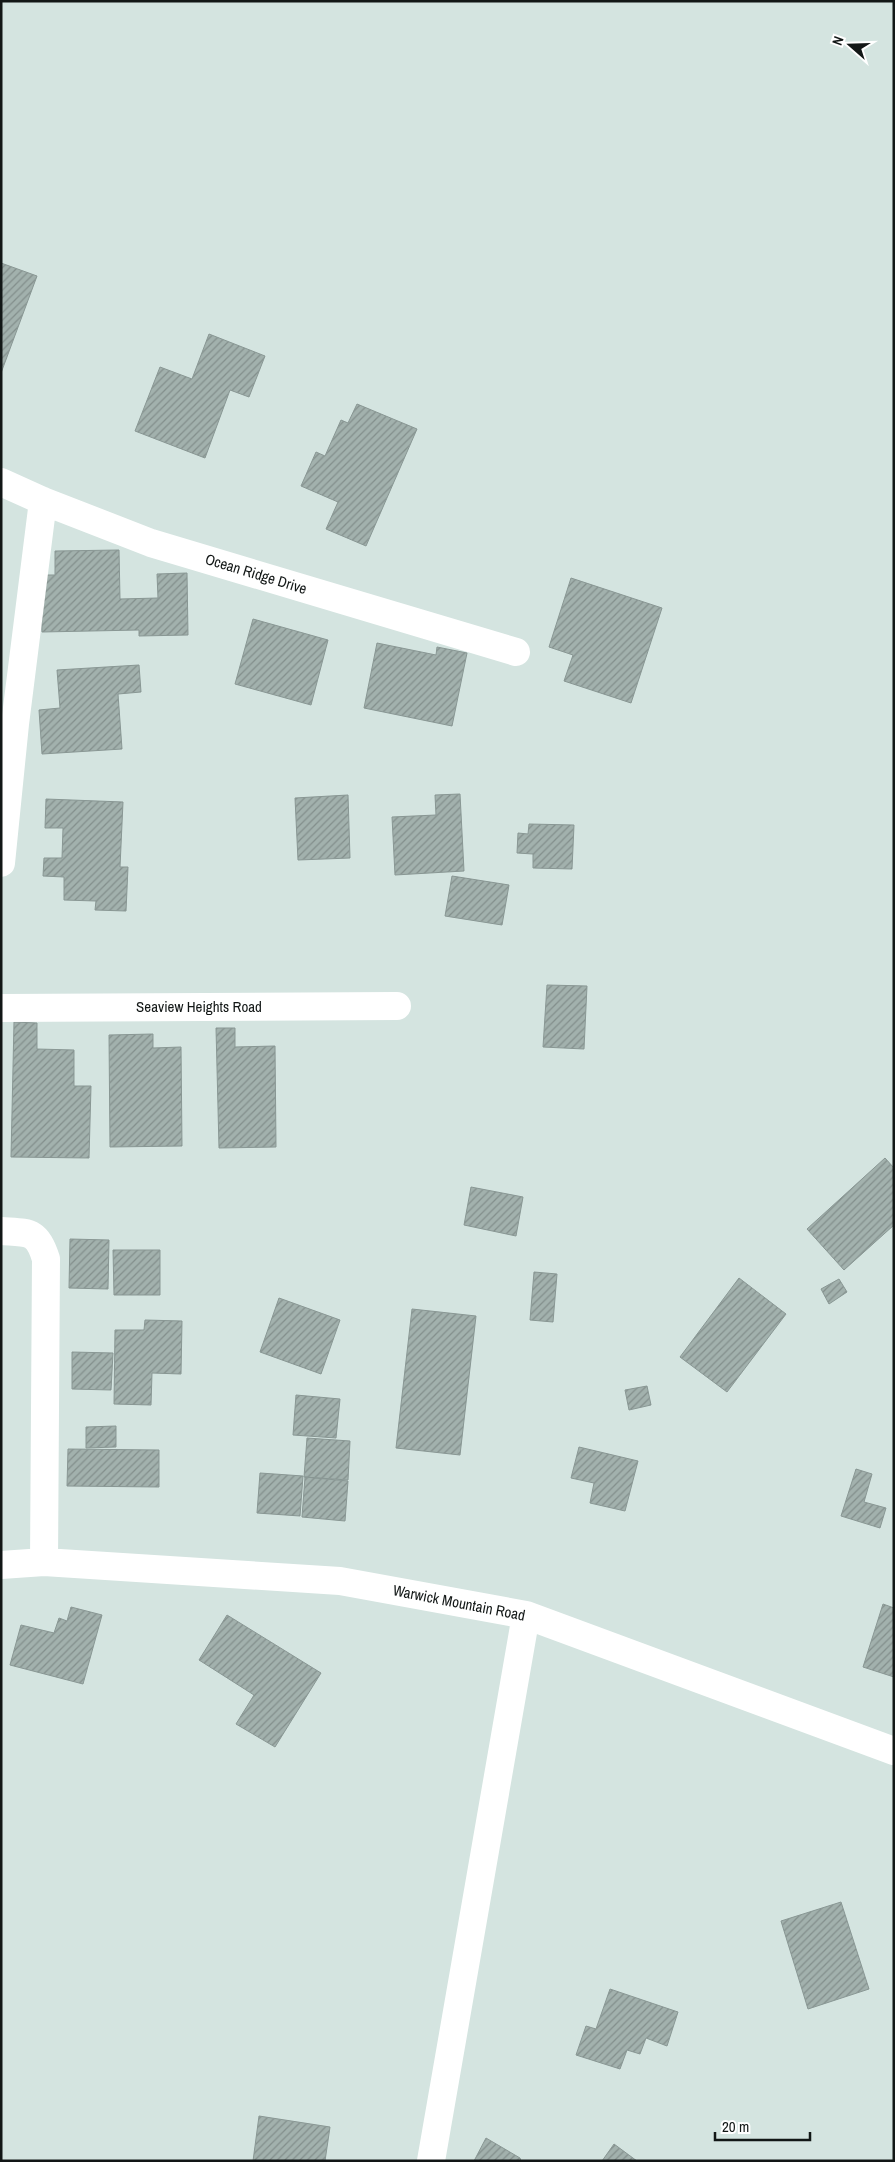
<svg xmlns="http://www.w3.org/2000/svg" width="895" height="2162" font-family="'Archivo Narrow',sans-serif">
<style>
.building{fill:url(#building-hatch);stroke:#899794}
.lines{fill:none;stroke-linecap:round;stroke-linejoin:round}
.street{stroke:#fff;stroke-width:28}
.labels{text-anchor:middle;stroke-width:5;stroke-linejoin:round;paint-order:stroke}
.street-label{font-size:15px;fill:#121716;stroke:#fff}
</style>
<defs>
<pattern id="building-hatch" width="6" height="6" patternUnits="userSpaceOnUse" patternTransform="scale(1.25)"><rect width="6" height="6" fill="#a2b1ad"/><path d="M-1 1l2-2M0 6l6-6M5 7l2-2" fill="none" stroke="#838f8c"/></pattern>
</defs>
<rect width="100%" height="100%" fill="#d4e4e0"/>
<path class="building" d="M1,263L37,276L1,373Z
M209,334L265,356L249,397L230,390L205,458L135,431L160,367L192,379Z
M357,404L417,429L366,546L326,529L338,502L301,486L316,452L325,456L341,420L348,423Z
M119,550L120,599L158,598L157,574L187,573L188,635L139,636V630L42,632L40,575H55V551Z
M571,578L662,608L631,703L564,681L573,655L549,647Z
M253,619L328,640L311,705L235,684Z
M377,643L436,655L437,647L467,653L452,726L364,708Z
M139,665L141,692L118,694L122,749L42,754L39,710L60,708L57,670Z
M460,794L464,871L395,875L392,817L436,815L435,795Z
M348,795L350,858L298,860L295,798Z
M46,799L123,802L120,867H128L126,911L95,910L96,901L64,900V877L43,876L44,858H62L63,828H45Z
M529,824L574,825L572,869L533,868V854L517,853L518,833L528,834Z
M452,876L509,885L502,925L445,916Z
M547,985L587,986L584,1049L543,1047Z
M14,1022L37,1023V1049L74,1050V1086H91L89,1158L11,1157Z
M216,1028H235V1047L275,1046L276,1147L219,1148Z
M153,1034V1048L181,1047L182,1146L110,1147L109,1035Z
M885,1158L894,1168V1225L844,1270L807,1229Z
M471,1187L523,1197L516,1236L464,1225Z
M70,1239L109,1240L108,1289L69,1288Z
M113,1250H160V1295H114Z
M534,1272L557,1274L553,1322L530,1320Z
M739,1278L786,1314L727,1392L680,1357Z
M839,1279L847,1292L829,1304L821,1289Z
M279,1298L340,1320L321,1374L260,1352Z
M412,1309L476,1316L460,1455L396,1448Z
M145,1320L182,1321L181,1374L152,1373L151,1405L114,1404L115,1330H144Z
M72,1352L113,1353L111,1390L72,1389Z
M647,1386L651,1405L629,1410L625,1390Z
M296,1395L340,1399L336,1438L293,1435Z
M116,1426V1447L86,1448V1427Z
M307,1438L350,1441L348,1480L304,1477Z
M579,1447L638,1461L625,1511L590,1503L594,1483L571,1478Z
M68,1449L159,1450V1487L67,1486Z
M856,1469L872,1474L864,1502L886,1508L880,1528L841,1516Z
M260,1473L303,1476L300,1516L257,1513Z
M305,1477L348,1481L345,1521L302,1517Z
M883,1604L894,1608V1677L863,1667Z
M71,1607L102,1615L83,1684L10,1665L21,1625L54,1633L59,1618L67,1621Z
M227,1615L321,1673L275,1747L236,1724L254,1695L199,1660Z
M841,1902L869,1989L808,2009L781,1921Z
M610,1989L678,2012L667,2046L646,2038L640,2054L627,2050L620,2069L576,2055L586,2026L596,2029Z
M259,2116L330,2127L325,2161H253Z
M486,2138L520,2158L521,2161H474Z
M614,2144L637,2161H602Z"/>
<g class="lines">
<path class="street" d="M1,482L43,501L151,543L516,652
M1,863L15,724L43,501
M1,1008L397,1006
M1,1231C29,1233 37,1230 46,1259L44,1562
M1,1565L44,1562L340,1581L526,1615L894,1751
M431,2161L526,1615"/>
</g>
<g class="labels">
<g class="street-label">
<text transform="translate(256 574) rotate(17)" y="5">Ocean Ridge Drive</text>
<text x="199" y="1012">Seaview Heights Road</text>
<text transform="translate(459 1603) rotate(11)" y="5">Warwick Mountain Road</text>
</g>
</g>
<rect width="895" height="2162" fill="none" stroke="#121716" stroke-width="5"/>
<g transform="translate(850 45) rotate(290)" stroke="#ffffff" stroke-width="4" paint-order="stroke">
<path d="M0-4L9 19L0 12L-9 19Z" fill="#121716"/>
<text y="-8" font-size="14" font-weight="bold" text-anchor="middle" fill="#121716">N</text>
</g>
<path d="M715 2132v8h95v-8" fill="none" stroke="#121716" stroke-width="2.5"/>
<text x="722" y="2132" font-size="15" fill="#121716" stroke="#ffffff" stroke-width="4" paint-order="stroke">20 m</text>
</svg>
